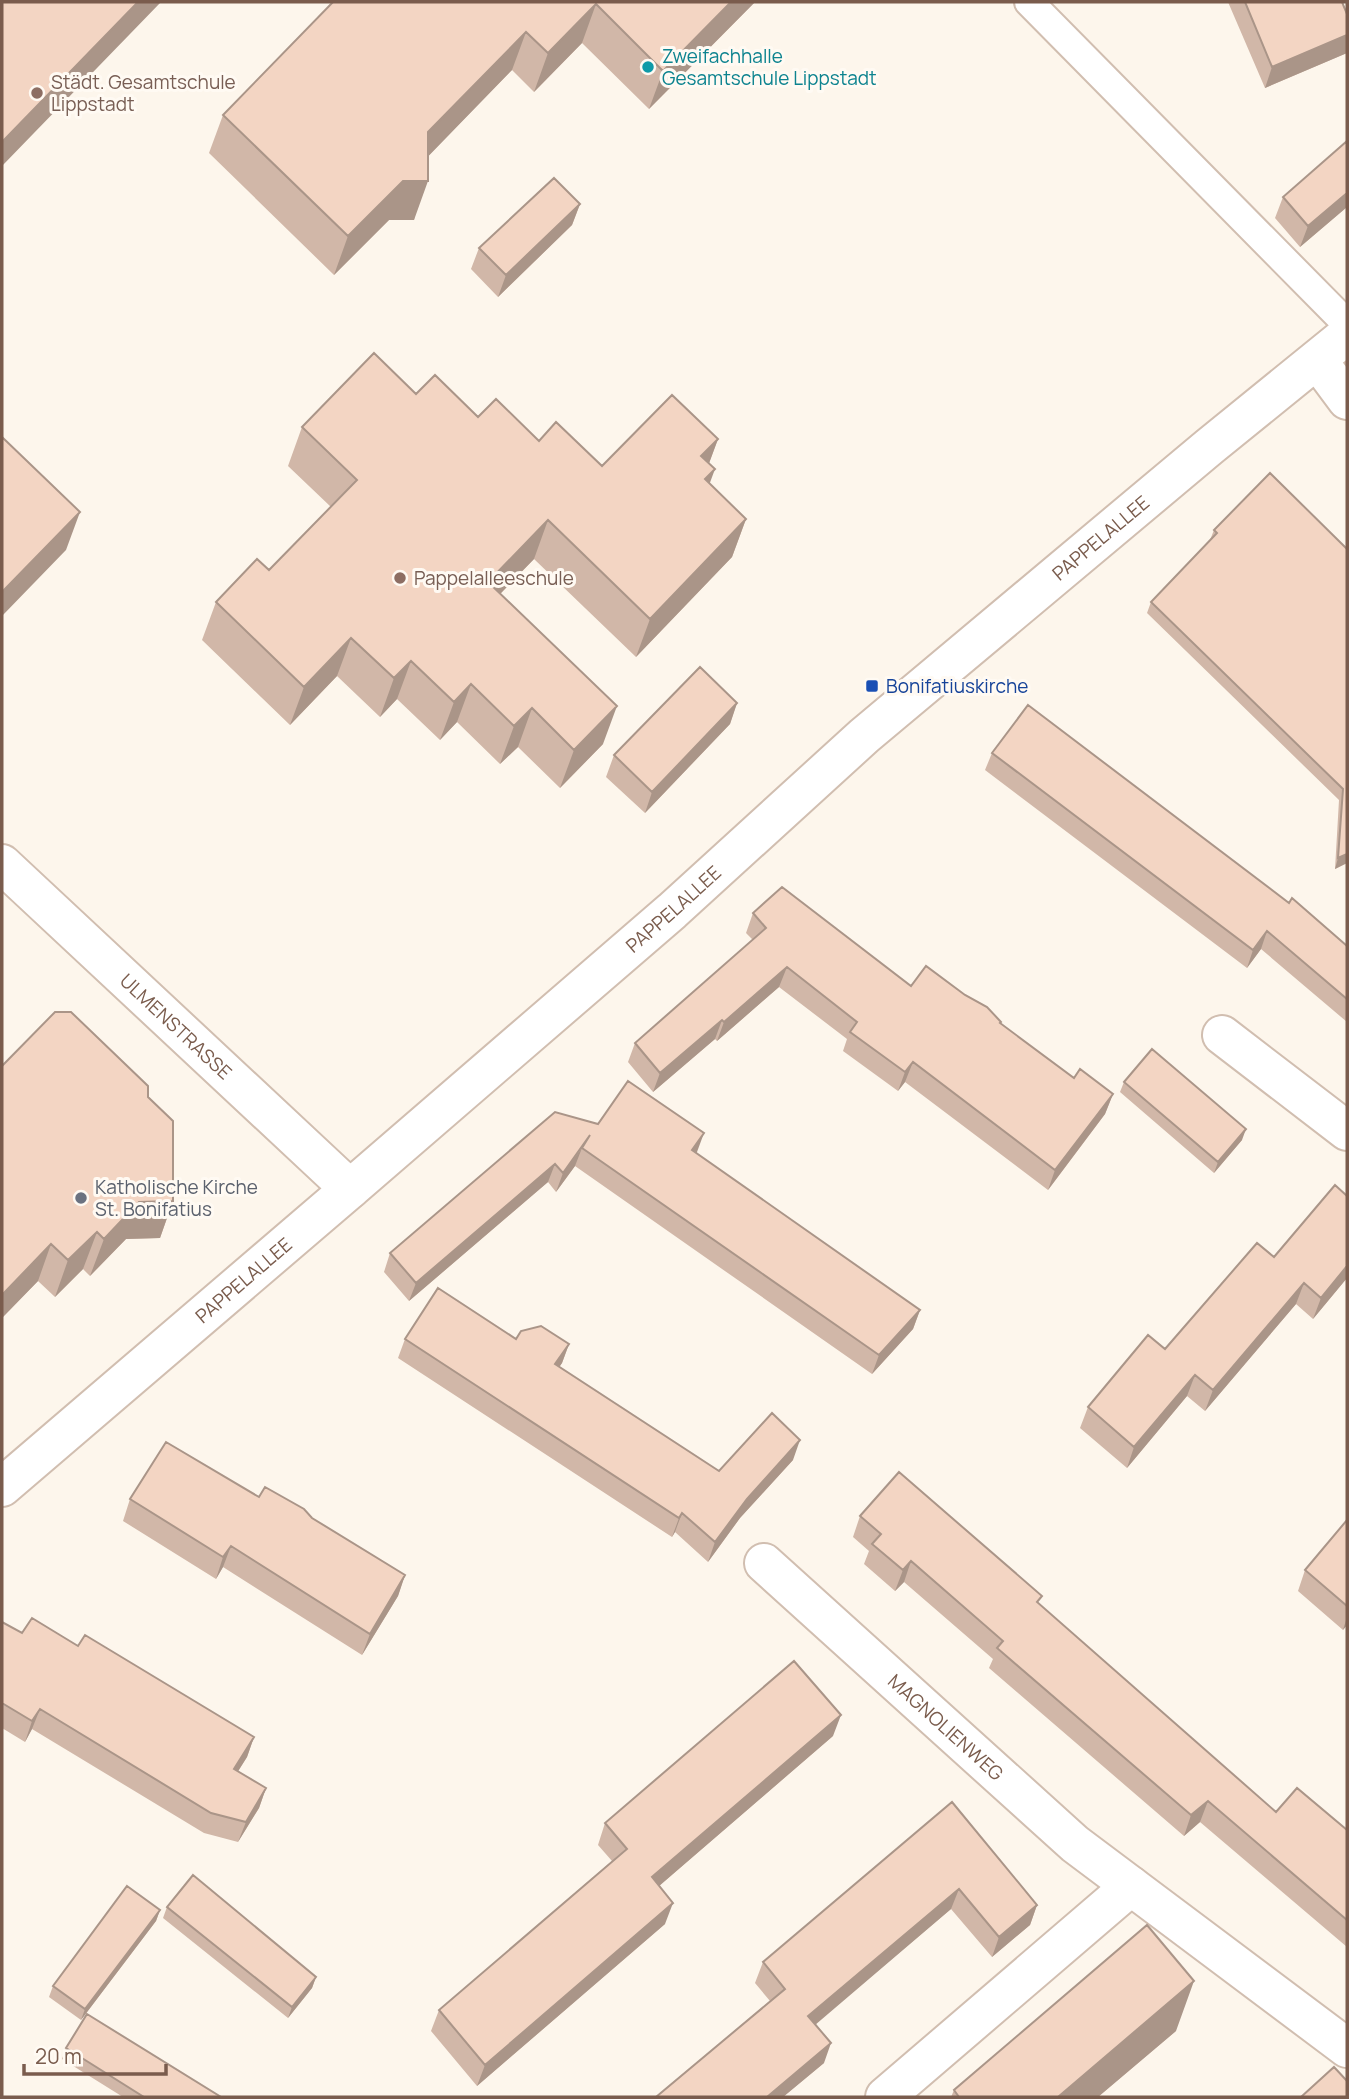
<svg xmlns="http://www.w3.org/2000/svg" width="1349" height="2099" font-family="Manrope,sans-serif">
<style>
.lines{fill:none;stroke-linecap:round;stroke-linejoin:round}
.service-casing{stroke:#d1beb0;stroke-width:32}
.minor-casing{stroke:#d1beb0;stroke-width:42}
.service{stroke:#fff;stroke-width:28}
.minor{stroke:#fff;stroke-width:38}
.wall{fill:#d1b7a8}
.shaded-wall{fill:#aa9588}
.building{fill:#f3d5c3;stroke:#aa9588;stroke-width:2}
.culture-dot{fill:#0f9aa8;stroke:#fffaf3;stroke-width:2.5}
.education-dot{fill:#8d6e63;stroke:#fffaf3;stroke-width:2.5}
.transit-dot{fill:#1a4fb4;stroke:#fffaf3;stroke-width:2.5}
.worship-dot{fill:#6b7280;stroke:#fffaf3;stroke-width:2.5}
.labels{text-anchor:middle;stroke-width:6;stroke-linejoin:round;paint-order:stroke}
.culture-label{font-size:19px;fill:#0d838f;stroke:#fffaf3;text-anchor:start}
.education-label{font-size:19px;fill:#785e54;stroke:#fffaf3;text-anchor:start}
.street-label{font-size:19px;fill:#7a5c4d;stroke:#fffaf3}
.transit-label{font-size:19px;fill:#164399;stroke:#fffaf3;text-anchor:start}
.worship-label{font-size:19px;fill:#5b616d;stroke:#fffaf3;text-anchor:start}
</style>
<rect width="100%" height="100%" fill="#fdf6ec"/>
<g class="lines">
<g class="service-casing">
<path id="service" d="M1029,2L1347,324"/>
</g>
<g class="minor-casing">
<g id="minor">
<path d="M1318,361L1347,400"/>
<path id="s1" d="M2,864L350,1189"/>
<path d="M1222,1035L1347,1131"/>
<path id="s2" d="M2,1487L350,1189L672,911L864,736L1209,447L1347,335"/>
<path id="s3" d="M764,1563L1075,1844L1347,2048"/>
<path d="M885,2097L1131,1886"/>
</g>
</g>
<use href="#service" class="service"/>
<use href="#minor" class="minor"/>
</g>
<path class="wall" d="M333,2H755L649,109L582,43L534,92L512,70L428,156L414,220H389L334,275L209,153L223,115Z
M1228,2H1342L1347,14V53L1265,88Z
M1347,141V207L1300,247L1275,218L1283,197Z
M580,204L572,225L498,297L471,269L479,248Z
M416,394L539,441L602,466L718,439L709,463V483L746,519L732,557L636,657L534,559L500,594L603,744L560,788L518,747L500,764L457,722L440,740L397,699L380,717L337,676L290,725L202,640L216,602L269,570L331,507L288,466L302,427Z
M1214,530L1347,549V863L1335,869L1339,800L1147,613L1151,602L1210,540Z
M737,703L730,724L645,813L606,777L614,755Z
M992,753L1289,903L1347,946V1022L1261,949L1247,968L985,770Z
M753,913L911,986L1000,1024L1074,1078L1113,1094L1105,1114L1048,1190L905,1082L898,1091L843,1051L847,1039L779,987L717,1041L715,1039L653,1092L628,1062L635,1043L753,940L746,933Z
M2,1066L148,1097L173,1201L160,1238L126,1239L90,1276L83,1269L55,1297L38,1281L2,1318Z
M1124,1082L1242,1140L1214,1173L1120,1092Z
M555,1112L697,1152L696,1153L920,1310L913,1329L872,1374L575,1166L556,1192L548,1182L409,1301L384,1272L390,1253Z
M1274,1257L1347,1278L1313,1319L1296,1304L1205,1411L1187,1396L1127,1468L1080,1428L1088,1407L1165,1349Z
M405,1339H516L569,1344L562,1363L559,1367L719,1471L793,1460L740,1518L708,1562L675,1532L672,1537L398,1358Z
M259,1497L312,1518L405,1575L398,1596L362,1655L223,1567L216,1579L123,1521L130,1499Z
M860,1516L1039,1604L1276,1812L1347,1830V1947L1200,1822L1184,1836L989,1668L993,1659L904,1582L895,1591L864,1564L869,1551L853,1537Z
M1347,1520V1625L1343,1630L1298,1591L1305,1570Z
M2,1622L22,1633L78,1646L254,1737L247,1757L238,1771L266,1788L259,1808L238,1842L204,1833L32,1729L25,1742L2,1728Z
M833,1736L659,1886L665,1924L477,2086L431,2031L439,2010L612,1861L598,1845L605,1823Z
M952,1802L1037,1905L1030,1925L992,1957L951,1909L815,2024L824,2063L783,2097H656L770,2001L755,1983L763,1962Z
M167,1907L316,1977L312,1988L288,2018L163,1918Z
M160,1910L156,1921L81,2020L49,1997L53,1986Z
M1176,2031L1098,2097H951L954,2090Z
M66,2048L221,2097H123L62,2059Z"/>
<path class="shaded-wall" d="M138,2H161L2,166V142Z
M731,2H755L649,109L663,71Z
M596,4L582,43L534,92L548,53Z
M526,32L512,70L414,171L428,132Z
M1347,35V53L1265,88L1272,67Z
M403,181H428L414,220H389L334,275L348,236Z
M1347,193V207L1300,247L1308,226Z
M580,204L572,225L498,297L506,275Z
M718,439L704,477L701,456Z
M715,469L701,507L705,479Z
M80,512L66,550L2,616V592Z
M746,519L732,557L636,657L650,619Z
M548,520L534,559L474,621L488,582Z
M351,638L337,676L290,725L304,687Z
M411,661L397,699L380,717L394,678Z
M471,684L457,722L440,740L454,702Z
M737,703L730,724L645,813L652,792Z
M617,706L603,744L560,788L574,750Z
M532,708L518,747L500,764L514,726Z
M1347,854V863L1335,869L1338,858Z
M1267,931L1261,949L1247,968L1253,950Z
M787,967L779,987L717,1041L724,1022Z
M722,1020L715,1039L653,1092L660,1073Z
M913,1062L905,1082L898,1091L905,1072Z
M1113,1094L1105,1114L1048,1190L1055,1170Z
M1246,1129L1242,1140L1214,1173L1218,1162Z
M704,1133L697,1152L685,1169L692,1150Z
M582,1148L575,1166L556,1192L563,1173Z
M555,1164L548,1182L409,1301L416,1283Z
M173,1201L160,1238L126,1239L90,1276L104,1239L139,1202Z
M97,1232L83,1269L55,1297L68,1260Z
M51,1244L38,1281L2,1318V1295Z
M1347,1266V1278L1313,1319L1321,1298Z
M1304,1283L1296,1304L1205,1411L1213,1390Z
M920,1310L913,1329L872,1374L879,1355Z
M569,1344L562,1363L548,1384L555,1364Z
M1195,1375L1187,1396L1127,1468L1134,1447Z
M800,1440L793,1460L740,1518L708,1562L715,1542L747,1499Z
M682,1513L675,1532L672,1537L679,1518Z
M231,1546L223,1567L216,1579L223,1557Z
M911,1561L904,1582L895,1591L903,1570Z
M405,1575L398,1596L362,1655L370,1634Z
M1347,1617V1625L1343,1630Z
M40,1709L32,1729L25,1742L32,1721Z
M841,1715L833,1736L644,1899L652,1877Z
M254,1737L247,1757L227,1789L234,1769Z
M266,1788L259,1808L238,1842L246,1822Z
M1208,1801L1200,1822L1184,1836L1191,1815Z
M959,1889L951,1909L801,2037L808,2016Z
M673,1903L665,1924L477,2086L485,2065Z
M1037,1905L1030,1925L992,1957L999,1937Z
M160,1910L156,1921L81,2020L85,2009Z
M316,1977L312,1988L288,2018L292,2007Z
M1194,1981L1176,2031L1098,2097H1058Z
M831,2043L824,2063L783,2097H767Z"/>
<path class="building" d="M2,2H138L2,142Z
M333,2H731L663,71L596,4L548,53L526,32L428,132V181H403L348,236L223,115Z
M1245,2H1342L1347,14V35L1272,67Z
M1347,141V193L1308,226L1283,197Z
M554,178L580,204L506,275L479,248Z
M374,353L416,394L435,375L478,417L496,399L539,441L556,422L602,466L672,395L718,439L701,456L715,469L705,479L746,519L650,619L548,520L488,582L617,706L574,750L532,708L514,726L471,684L454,702L411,661L394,678L351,638L304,687L216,602L257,559L269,570L357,480L302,427Z
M2,437L80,512L2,592Z
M1270,473L1347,549V854L1338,858L1343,789L1151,602L1217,533L1214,530Z
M700,667L737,703L652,792L614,755Z
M1028,705L1289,903L1292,898L1347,946V999L1267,931L1253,950L992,753Z
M782,887L911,986L926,966L965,995L987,1007L1001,1022L1000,1023L1074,1078L1080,1069L1113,1094L1055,1170L913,1062L905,1072L850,1032L857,1022L787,967L724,1022L722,1020L660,1073L635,1043L766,928L753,913Z
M55,1012H71L148,1086V1097L173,1121V1201L139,1202L104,1239L97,1232L68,1260L51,1244L2,1295V1066Z
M1152,1049L1246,1129L1218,1162L1124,1082Z
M628,1081L704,1133L692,1150L920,1310L879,1355L582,1148L590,1135L563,1173L555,1164L416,1283L390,1253L555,1112L598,1124Z
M1335,1185L1347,1196V1266L1321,1298L1304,1283L1213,1390L1195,1375L1134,1447L1088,1407L1148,1335L1165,1349L1257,1243L1274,1257Z
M438,1288L516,1339L521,1331L541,1326L569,1344L555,1364L719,1471L772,1413L800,1440L747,1499L715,1542L682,1513L679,1518L405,1339Z
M166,1442L259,1497L265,1487L304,1509L312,1518L405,1575L370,1634L231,1546L223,1557L130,1499Z
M899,1472L1042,1596L1037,1602L1276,1812L1297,1788L1347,1830V1920L1208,1801L1191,1815L997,1648L1003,1641L911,1561L903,1570L872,1544L881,1534L860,1516Z
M1347,1520V1606L1305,1570Z
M32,1618L78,1646L85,1635L254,1737L234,1769L266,1788L246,1822L211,1813L40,1709L32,1721L2,1703V1622L22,1633Z
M794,1661L841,1715L652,1877L673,1903L485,2065L439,2010L627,1849L605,1823Z
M952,1802L1037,1905L999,1937L959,1889L808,2016L831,2043L767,2097H656L785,1989L763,1962Z
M193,1875L316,1977L292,2007L167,1907Z
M127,1886L160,1910L85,2009L53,1986Z
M1147,1925L1194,1981L1058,2097H959L954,2090Z
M87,2014L221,2097H144L66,2048Z
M1334,2067L1347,2081V2097H1301Z"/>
<circle class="culture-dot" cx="648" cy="67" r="7"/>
<g class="education-dot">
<circle cx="37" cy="93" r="7"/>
<circle cx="400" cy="578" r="7"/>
</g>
<rect class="transit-dot" x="865" y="679" width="14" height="14" rx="3.5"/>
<circle class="worship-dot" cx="81" cy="1198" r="7"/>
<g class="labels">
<g class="culture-label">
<text x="662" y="63">Zweifachhalle<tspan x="662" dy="22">Gesamtschule Lippstadt</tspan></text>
</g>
<g class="education-label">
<text x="51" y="89">Städt. Gesamtschule<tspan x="51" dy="22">Lippstadt</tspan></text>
<text x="414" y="585">Pappelalleeschule</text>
</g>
<g class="street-label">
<text dy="7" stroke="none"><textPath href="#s2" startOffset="1452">PAPPELALLEE</textPath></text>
<text dy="7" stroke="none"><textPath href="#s2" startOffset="886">PAPPELALLEE</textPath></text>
<text dy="7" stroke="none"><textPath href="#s1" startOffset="238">ULMENSTRASSE</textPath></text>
<text dy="7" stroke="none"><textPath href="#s2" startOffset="318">PAPPELALLEE</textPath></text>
<text dy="7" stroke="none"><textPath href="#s3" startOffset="245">MAGNOLIENWEG</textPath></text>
</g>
<g class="transit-label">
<text x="886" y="693">Bonifatiuskirche</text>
</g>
<g class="worship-label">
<text x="95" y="1194">Katholische Kirche<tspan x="95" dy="22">St. Bonifatius</tspan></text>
</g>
</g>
<rect width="1349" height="2099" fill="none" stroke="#7a5c4d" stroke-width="7"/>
<path d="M24 2064v10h142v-10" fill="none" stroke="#7a5c4d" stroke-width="3.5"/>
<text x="35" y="2064" font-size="21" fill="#7a5c4d" stroke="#fffaf3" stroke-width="5" paint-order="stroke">20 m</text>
</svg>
